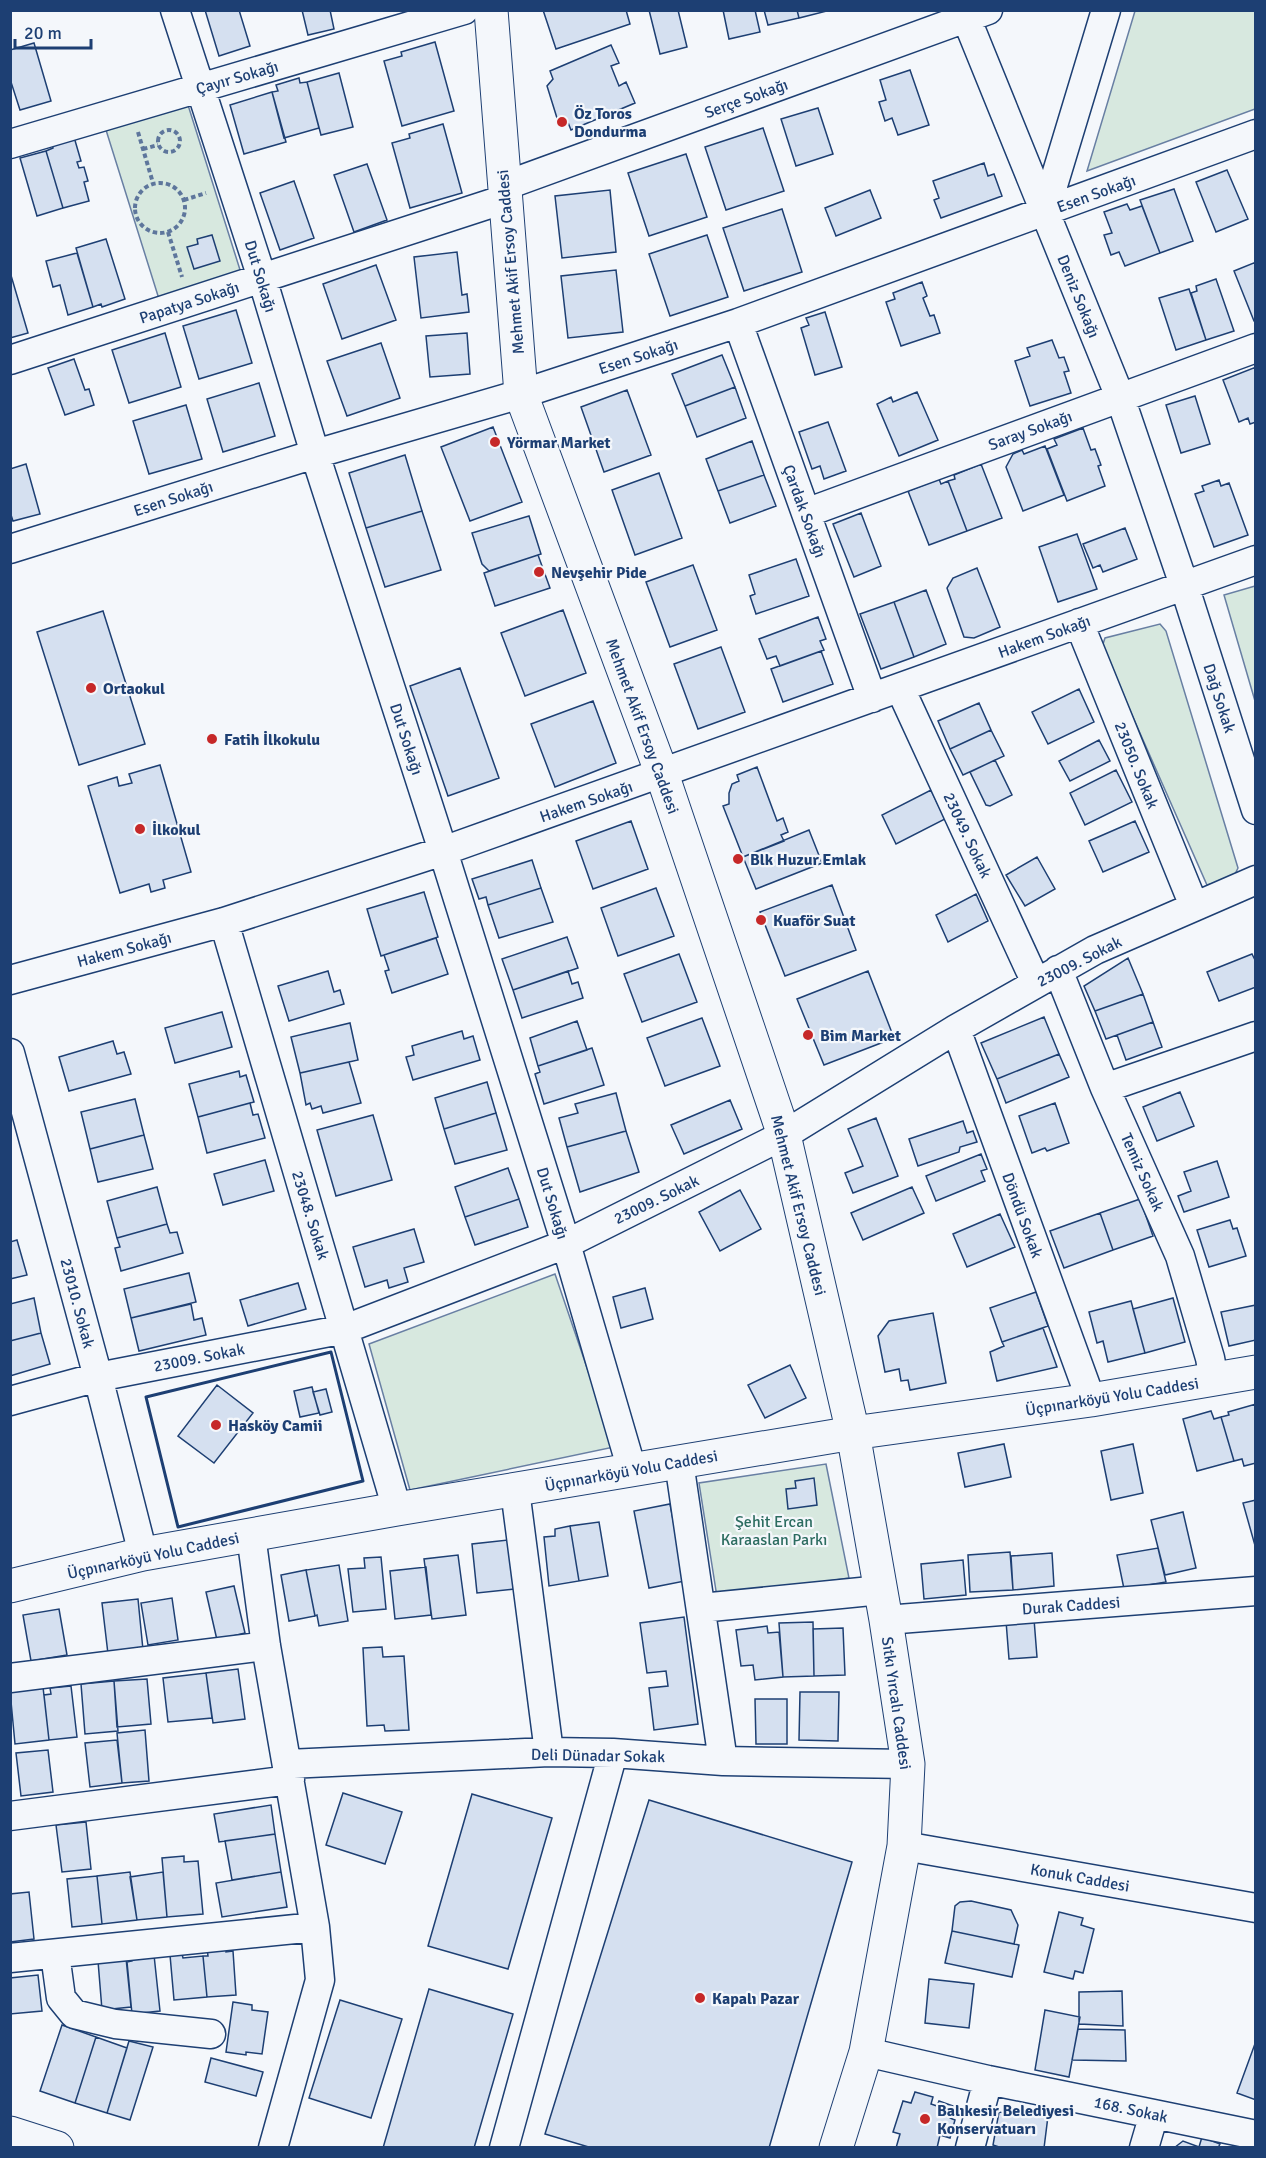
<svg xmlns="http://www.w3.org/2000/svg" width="1266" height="2158" font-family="Signika,sans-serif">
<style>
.green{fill:#d7e8df;stroke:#687fa3;stroke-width:1.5}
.building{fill:#d5e0f0;stroke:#1d3f73;stroke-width:1.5}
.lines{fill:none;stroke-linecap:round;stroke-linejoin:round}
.minor-casing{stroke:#1d3f73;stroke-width:31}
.major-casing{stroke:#1d3f73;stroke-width:35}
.path{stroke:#5e769c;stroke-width:4;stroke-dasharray:4.5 3;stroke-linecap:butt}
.minor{stroke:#f4f7fb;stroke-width:28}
.major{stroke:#f4f7fb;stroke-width:33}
.wall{stroke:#1d3f73;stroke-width:3}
.poi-dot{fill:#c62828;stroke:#f4f7fb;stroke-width:2}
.labels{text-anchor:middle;stroke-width:4.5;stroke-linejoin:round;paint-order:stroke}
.street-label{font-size:16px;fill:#1d3f73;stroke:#f4f7fb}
.poi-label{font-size:16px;font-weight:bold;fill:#1d3f73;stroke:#f4f7fb;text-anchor:start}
.park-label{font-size:16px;fill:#2c6c60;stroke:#f4f7fb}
</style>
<rect width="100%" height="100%" fill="#f4f7fb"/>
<path class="green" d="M1135,11H1255V109L1087,171Z
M188,105L241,273L159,299L106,130Z
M1255,586H1256L1255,701L1224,595Z
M1160,624L1166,631L1238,868L1233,878L1207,885L1102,647L1105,638Z
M555,1274L614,1447L410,1490L369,1344Z
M826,1464L849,1578L717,1597L699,1483Z"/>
<path class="building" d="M205,10H239L250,46L219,56Z
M302,10H330L334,29L308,35Z
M543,10H626L630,24L556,49Z
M649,10H678L687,47L660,54Z
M723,10H755L760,32L729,39Z
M764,10H797L799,18L768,25Z
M797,10H827V11L799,18Z
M435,42L454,111L402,126L384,61L402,56L401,52Z
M34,43L51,101L20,110L10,79V50Z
M611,45L619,63L611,66L619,86L626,82L635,103L571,130L567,120L557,118L547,86L553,79L550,71Z
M910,70L929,125L898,135L892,118L885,121L879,102L886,100L880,80Z
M339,73L353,127L321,135L307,82Z
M299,78L300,83L307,82L319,128L284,138L272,92L278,91L276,85Z
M272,92L286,142L244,154L230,105Z
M818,108L833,154L796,166L781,119Z
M443,124L462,193L410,208L392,143L410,138L409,134Z
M763,128L784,191L726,210L705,147Z
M74,137L81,161L77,162L79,168L84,167L88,181L84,182L89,201L63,208L46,151L53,148L52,143Z
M46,151L63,208L37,216L20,158Z
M686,154L707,217L649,236L628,173Z
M984,163L988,176L994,174L1002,196L941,218L934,200L939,198L933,181Z
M367,164L387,220L354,232L334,175Z
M1227,170L1248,219L1216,232L1196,182Z
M294,181L314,238L280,250L260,193Z
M1174,189L1193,241L1160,253L1140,200Z
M610,190L616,252L562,258L555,196Z
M870,190L881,218L836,236L825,208Z
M1127,204L1130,210L1142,206L1160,253L1125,266L1119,252L1111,255L1104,235L1112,233L1104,212Z
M782,209L802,272L744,291L723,228Z
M212,235L220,261L194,269L187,247L198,244L197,239Z
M707,235L728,297L670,316L649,254Z
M106,239L125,299L102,307L101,304L93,307L76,248Z
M457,252L462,295L467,294L469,312L421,318L414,257Z
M77,253L93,307L68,315L60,285L53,287L46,261Z
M1256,262V321H1254L1234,271Z
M376,265L396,320L342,339L323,284Z
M616,270L623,332L568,338L561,276Z
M10,272L28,333L10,338Z
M1216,279L1234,331L1206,340L1191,293L1197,291L1196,286Z
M922,282L927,296L923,298L930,316L934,315L940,333L901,346L886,302L895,299L893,293Z
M1189,289L1206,340L1176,350L1159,298Z
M236,310L252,363L199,379L183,326Z
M825,312L842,367L815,375L801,328L809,325L806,318Z
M165,333L181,387L129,403L112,350Z
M467,333L470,374L430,377L426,336Z
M1052,340L1059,358L1064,357L1069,371L1064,372L1071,393L1030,406L1015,361L1030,356L1027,348Z
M381,343L400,398L347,416L327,361Z
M722,355L735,387L685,406L672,374Z
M74,359L85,390L89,389L94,405L65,415L48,368Z
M1256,367V422L1250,424L1248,418L1239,422L1223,380Z
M259,383L275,436L223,452L207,399Z
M735,387L746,418L697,437L685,406Z
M627,390L651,455L604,472L581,407Z
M917,392L938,440L899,456L877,404L891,397L893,402Z
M1195,396L1210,444L1181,453L1166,405Z
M186,405L202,459L149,474L133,421Z
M828,422L846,471L824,479L820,466L812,469L799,432Z
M493,427L522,502L470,521L441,447Z
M1083,428L1091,450L1095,449L1101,465L1098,466L1105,486L1067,501L1047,449L1057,445L1054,439Z
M752,441L764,475L718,491L706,459Z
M1045,446L1064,495L1023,511L1006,467L1013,454L1022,450L1024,454Z
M405,455L422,511L366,528L349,473Z
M26,464L40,514L13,521L10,512V469Z
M981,464L1002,518L967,531L948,481L955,479L954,475Z
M659,473L682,538L635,555L612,490Z
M764,475L776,506L730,523L718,491Z
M939,479L941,484L948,481L967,531L929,545L908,491Z
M1219,480L1221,486L1229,483L1248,535L1214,547L1195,494L1204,491L1202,486Z
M422,511L441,570L385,587L366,528Z
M861,513L881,566L854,577L833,524Z
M529,516L541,554L489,571L482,564L472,533Z
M1125,528L1137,559L1103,572L1100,565L1093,568L1083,544Z
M1077,534L1097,589L1058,602L1039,547Z
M538,555L550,588L495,606L484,573Z
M796,559L809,596L756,614L750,596L755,594L749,575Z
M693,565L717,630L670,647L646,582Z
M977,568L1000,627L974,638L964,637L947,588L953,578Z
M926,590L946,644L914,657L894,602Z
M894,602L914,657L881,669L860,614Z
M563,610L586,673L525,696L501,633Z
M103,611L145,744L79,765L37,632Z
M818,617L826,639L820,641L824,650L780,666L776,656L767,659L759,639Z
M721,647L745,712L698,729L674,664Z
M821,651L833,684L783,702L771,669Z
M460,668L499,778L448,796L410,686Z
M1079,689L1094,722L1048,744L1032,712Z
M593,701L616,763L555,787L531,724Z
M979,703L991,730L950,749L938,721Z
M991,730L1004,756L963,775L950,749Z
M1099,740L1110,761L1070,781L1059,761Z
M995,760L1012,795L990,806L986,805L970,772Z
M160,765L191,872L163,880L165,888L151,892L149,884L120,893L88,786L117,777L119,786L132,783L129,774Z
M757,767L777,821L783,818L788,832L781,835L784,841L743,857L723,806L729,804V793L732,784L739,781L737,775Z
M1116,770L1132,802L1085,825L1070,793Z
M931,790L945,819L896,844L882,815Z
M631,821L648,869L593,889L576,841Z
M1135,821L1149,852L1103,872L1089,841Z
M809,830L822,863L756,889L743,857Z
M1037,857L1055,889L1025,906L1006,875Z
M532,860L541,888L488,905L486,897L479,899L472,879Z
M832,885L856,950L785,976L760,912Z
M541,888L553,922L499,938L488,905Z
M656,888L674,936L618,956L601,908Z
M424,892L438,937L381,956L367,909Z
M976,894L988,921L948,942L936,915Z
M567,937L578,968L513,990L502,959Z
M436,938L448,974L392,993L385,971L389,970L384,955Z
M679,954L697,1002L642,1022L624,974Z
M1252,954L1256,962V987L1219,1001L1207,972Z
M1128,958L1143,994L1095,1011L1084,986Z
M328,971L334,992L340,990L344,1004L289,1021L278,986Z
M568,971L572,984L578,982L583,998L522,1018L513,990Z
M868,971L894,1038L824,1065L797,999Z
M1143,994L1153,1022L1106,1039L1095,1011Z
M222,1012L232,1047L175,1063L165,1028Z
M1044,1017L1059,1054L997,1079L981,1043Z
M702,1018L720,1066L665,1086L647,1038Z
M577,1021L587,1050L538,1066L530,1038Z
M1153,1022L1162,1047L1126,1060L1117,1035Z
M350,1023L358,1060L300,1073L291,1037Z
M462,1031L464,1039L473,1036L480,1060L413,1080L406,1057L414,1055L412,1046Z
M113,1041L117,1054L124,1052L131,1074L69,1091L59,1057Z
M592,1048L604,1085L544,1104L535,1074L540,1072L538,1066Z
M1059,1054L1069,1077L1006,1103L997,1079Z
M349,1062L361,1103L323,1113L321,1106L312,1109L310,1103L306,1105L300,1073Z
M239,1071L240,1077L246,1075L254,1102L198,1117L189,1084Z
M487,1082L496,1113L444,1129L435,1098Z
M1180,1092L1194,1126L1157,1141L1143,1107Z
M616,1093L626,1131L567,1147L559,1118L578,1113L575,1104Z
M135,1099L144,1135L90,1149L81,1112Z
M730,1100L742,1129L684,1154L671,1125Z
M250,1103L253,1115L258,1114L265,1138L207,1153L198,1117Z
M1055,1103L1069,1143L1047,1151L1045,1148L1032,1153L1019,1116Z
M496,1113L507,1150L455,1164L444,1129Z
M373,1115L392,1180L336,1196L317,1130Z
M876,1118L898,1176L853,1193L845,1173L863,1166L848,1129Z
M963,1121L967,1133L973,1131L977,1142L960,1147L959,1152L918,1166L909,1139Z
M626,1131L639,1172L580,1192L567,1147Z
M144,1135L153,1169L98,1182L90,1149Z
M981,1154L987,1169L981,1171L985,1181L936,1201L926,1176Z
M265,1160L274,1191L223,1205L214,1174Z
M1217,1161L1229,1197L1184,1212L1178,1196L1191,1191L1184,1172Z
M508,1168L519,1199L465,1217L455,1187Z
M157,1187L167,1224L117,1238L107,1201Z
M912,1187L924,1213L863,1240L851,1213Z
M740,1190L761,1229L720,1251L699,1212Z
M519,1199L528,1227L475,1245L465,1217Z
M1140,1199L1153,1236L1113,1250L1100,1213Z
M1100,1213L1113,1250L1064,1268L1050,1231Z
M1000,1214L1015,1247L967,1267L953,1234Z
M1230,1220L1233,1229L1237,1228L1246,1256L1209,1267L1197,1230Z
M167,1224L170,1233L177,1232L183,1253L121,1271L115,1248L120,1247L117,1238Z
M414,1229L424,1262L404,1268L408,1282L389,1288L387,1280L365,1287L353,1247Z
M17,1240L27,1275L10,1279V1242Z
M189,1273L196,1302L131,1318L124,1289Z
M298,1283L306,1309L248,1326L240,1300Z
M645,1288L653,1319L621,1328L613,1297Z
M1036,1292L1048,1326L1002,1342L990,1308Z
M34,1298L41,1333L10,1341V1304Z
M1173,1298L1185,1342L1145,1353L1133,1309Z
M1131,1301L1145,1353L1108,1362L1103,1341L1097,1343L1089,1312Z
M191,1304L194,1320L202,1318L206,1335L139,1351L131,1318Z
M1256,1305V1340L1229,1346L1221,1312Z
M933,1313L946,1383L910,1390L908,1380L901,1381L899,1369L885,1372L878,1336L889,1321Z
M1043,1328L1057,1367L997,1381L990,1352L1004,1346L1002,1342Z
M41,1333L50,1364L10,1376V1341Z
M790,1365L806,1398L765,1418L748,1385Z
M217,1385L253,1413L214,1463L178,1436Z
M312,1387L319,1413L300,1417L294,1391Z
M326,1389L332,1412L320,1415L313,1392Z
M1256,1404V1463L1244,1466L1242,1459L1234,1461L1221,1417L1229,1415L1228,1412Z
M1211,1411L1214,1419L1221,1417L1234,1461L1197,1471L1183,1419Z
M1004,1444L1011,1477L965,1487L958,1453Z
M1133,1444L1143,1493L1111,1500L1101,1451Z
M814,1478L817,1505L788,1509L786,1489L796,1488L795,1481Z
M1256,1500V1549L1243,1503Z
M670,1504L685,1581L649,1588L634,1511Z
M1183,1512L1196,1568L1165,1575L1151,1520Z
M599,1522L608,1576L579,1581L570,1526Z
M570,1526L579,1581L549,1586L544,1537L555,1536V1529Z
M508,1540L514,1589L477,1593L472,1544Z
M1158,1548L1166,1582L1124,1589L1117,1555Z
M1010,1552L1013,1590L970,1592L968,1555Z
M1052,1553L1054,1586L1013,1590L1011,1556Z
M458,1555L466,1615L432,1619L424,1559Z
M381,1557L386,1609L353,1612L348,1569L365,1568L364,1558Z
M963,1560L966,1595L924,1599L921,1564Z
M339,1565L348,1621L319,1626L317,1615L315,1616L306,1570Z
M426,1567L431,1615L395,1619L390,1571Z
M306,1570L315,1616L289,1621L281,1575Z
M234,1586L245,1633L217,1640L206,1592Z
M172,1598L178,1640L148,1645L141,1603Z
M138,1599L143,1650L108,1654L102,1603Z
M59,1609L67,1655L31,1661L23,1615Z
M684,1617L698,1724L654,1730L649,1688L668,1686L666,1671L647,1673L640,1623Z
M1034,1619L1037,1657L1009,1659L1006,1621Z
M813,1622L814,1676L783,1677L779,1623Z
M767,1626L768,1633L779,1632L783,1677L755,1680L753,1665L741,1666L736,1630Z
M843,1628L845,1675L814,1676L813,1629Z
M382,1647L383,1657L404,1656L409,1730L385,1731L384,1725L367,1726L363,1648Z
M238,1669L245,1719L213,1723L206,1673Z
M206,1673L212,1718L168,1722L163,1678Z
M147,1679L151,1724L117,1727L114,1681Z
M114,1681L118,1731L85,1734L81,1684Z
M71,1686L77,1737L49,1740L44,1695L51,1694L50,1688Z
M43,1687L49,1740L15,1744L10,1691Z
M800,1692H839L838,1741L799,1740Z
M755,1699H787V1744H756Z
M145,1730L149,1781L122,1783L117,1733Z
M117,1740L122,1783L90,1787L85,1743Z
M48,1750L53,1792L21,1796L16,1753Z
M343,1793L402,1812L385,1864L326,1845Z
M472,1794L552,1818L508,1969L428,1946Z
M649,1800L852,1862L769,2148H592L545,2134Z
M271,1805L275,1834L219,1842L214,1814Z
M86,1822L91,1869L62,1872L56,1825Z
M275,1834L281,1872L232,1880L225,1841Z
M184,1856V1862L198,1861L203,1914L167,1917L162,1858Z
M130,1872L137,1920L102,1924L97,1876Z
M163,1872L167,1917L137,1920L130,1877Z
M281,1872L287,1907L222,1917L216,1883Z
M97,1876L102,1924L72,1927L67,1879Z
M29,1892L34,1939L10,1942V1894Z
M971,1901L1011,1910L1018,1925L1014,1944L952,1931L955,1906L960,1902Z
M1059,1912L1083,1918L1081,1925L1094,1929L1083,1973L1075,1971L1073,1979L1044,1972Z
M952,1931L1019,1945L1012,1977L945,1963Z
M226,1947V1952L233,1951L236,1995L207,1997L203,1956H208L207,1948Z
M182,1954L183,1958L203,1956L207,1997L174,2000L170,1955Z
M154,1955L160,2011L132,2014L127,1962L132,1961V1957Z
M126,1958L131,2007L102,2010L98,1961Z
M38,1975L42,2011L10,2014V1978Z
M929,1979L974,1984L969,2028L925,2023Z
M429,1989L513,2014L474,2148H383Z
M1122,1991L1123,2026L1079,2024V1992Z
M340,2000L402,2019L371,2118L309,2098Z
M233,2002L252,2005V2010L268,2012L262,2054L246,2052V2055L226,2052Z
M1045,2010L1080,2017L1069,2077L1035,2070Z
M62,2025L96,2037L75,2103L40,2091Z
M1078,2029L1125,2030L1126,2061L1072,2060Z
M96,2037L127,2048L107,2113L75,2103Z
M129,2041L153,2047L130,2120L107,2113Z
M1256,2041V2100L1237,2093Z
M211,2058L263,2072L256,2096L205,2082Z
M915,2092L933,2097L931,2104L937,2106L939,2101L953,2106L950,2118L955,2120L950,2138L940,2135L937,2148H896L900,2134L893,2132L903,2101L911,2103Z
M1012,2109L1048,2116L1044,2148H1002L993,2145L999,2112L1012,2114Z
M1202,2137L1220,2144L1218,2148H1174L1183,2141L1199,2147Z"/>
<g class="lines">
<g class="minor-casing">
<path id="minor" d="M175,10L262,278L315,454L443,851L566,1244L632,1470
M963,10L1120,397L1184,585L1256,810
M10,144L464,10
M504,186L988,10
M1045,212L1106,10
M738,323L872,698
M10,360L505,199
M806,513L1256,348
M10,549L315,454L521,394L738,323L1256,134
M1079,623L1194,906
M900,688L1036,983
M224,922L397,1509
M1058,970L1105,1088L1180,1256L1210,1358L1214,1380
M10,980L224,922L443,851L1256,560
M956,1029L1091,1400
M10,1053L98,1377L143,1554
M1105,1088L1256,1036
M10,1401L98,1377L345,1329L566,1244L784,1135L956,1029L1095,950L1256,880
M679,1462L723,1761
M515,1490L549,1752
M251,1535L266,1646L315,1927L320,1980L273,2148
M701,1608L881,1590
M886,1620L1256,1591
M10,1678L266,1646
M288,1764L549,1752L613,1753L723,1761L908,1764
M10,1816L290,1780
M904,1846L1256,1908
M55,1954L61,1998L74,2014L115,2024L211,2034
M10,1958L315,1927
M866,2052L988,2080L1256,2135
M504,2148L613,1753
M970,2148L988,2080
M1144,2148L1154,2114"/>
</g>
<g class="major-casing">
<path id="major" d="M491,10L521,394L662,774L784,1135L853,1433L886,1620L908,1764L904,1846L866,2052L836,2148
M10,1586L143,1554L397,1509L853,1433L1091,1400L1256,1372
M10,2133L57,2148"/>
</g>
<path class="path" d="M158 141a11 11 0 1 1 22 0a11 11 0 1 1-22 0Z
M138,132L153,183
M143,149L158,145
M135 208a25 25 0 1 1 50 0a25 25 0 1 1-50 0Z
M184,200L206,193
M168,232L182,277"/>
<use href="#minor" class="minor"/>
<use href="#major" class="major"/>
<path class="wall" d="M331,1352L363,1481L178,1527L146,1397Z"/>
</g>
<g class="poi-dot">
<circle cx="562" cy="122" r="6"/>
<circle cx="495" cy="442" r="6"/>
<circle cx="539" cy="572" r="6"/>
<circle cx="91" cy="688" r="6"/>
<circle cx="212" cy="739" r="6"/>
<circle cx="140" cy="829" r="6"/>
<circle cx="738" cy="859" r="6"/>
<circle cx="761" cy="920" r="6"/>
<circle cx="808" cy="1035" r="6"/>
<circle cx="216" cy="1425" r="6"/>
<circle cx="700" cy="1998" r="6"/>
<circle cx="925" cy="2119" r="6"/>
</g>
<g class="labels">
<g class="street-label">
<text transform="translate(237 77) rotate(-16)" y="6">Çayır Sokağı</text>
<text transform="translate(746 98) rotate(-20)" y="6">Serçe Sokağı</text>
<text transform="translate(1096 193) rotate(-20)" y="6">Esen Sokağı</text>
<text transform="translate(510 262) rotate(-95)" y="6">Mehmet Akif Ersoy Caddesi</text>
<text transform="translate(261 276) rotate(73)" y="6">Dut Sokağı</text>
<text transform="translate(1079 296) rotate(68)" y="6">Deniz Sokağı</text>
<text transform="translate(189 302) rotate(-18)" y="6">Papatya Sokağı</text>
<text transform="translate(638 356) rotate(-18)" y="6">Esen Sokağı</text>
<text transform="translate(1030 430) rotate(-20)" y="6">Saray Sokağı</text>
<text transform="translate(173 498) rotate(-18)" y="6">Esen Sokağı</text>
<text transform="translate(805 511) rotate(70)" y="6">Çardak Sokağı</text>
<text transform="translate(1044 636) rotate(-20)" y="6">Hakem Sokağı</text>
<text transform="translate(1220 698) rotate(72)" y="6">Dağ Sokak</text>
<text transform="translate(643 726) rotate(70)" y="6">Mehmet Akif Ersoy Caddesi</text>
<text transform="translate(407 739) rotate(72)" y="6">Dut Sokağı</text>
<text transform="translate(1137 765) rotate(68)" y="6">23050. Sokak</text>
<text transform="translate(586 801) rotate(-19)" y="6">Hakem Sokağı</text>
<text transform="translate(968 835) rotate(65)" y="6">23049. Sokak</text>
<text transform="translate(124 949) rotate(-15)" y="6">Hakem Sokağı</text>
<text transform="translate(1079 961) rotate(-27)" y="6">23009. Sokak</text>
<text transform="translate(1143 1172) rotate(66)" y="6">Temiz Sokak</text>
<text transform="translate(656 1199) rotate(-26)" y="6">23009. Sokak</text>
<text transform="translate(553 1203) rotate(73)" y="6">Dut Sokağı</text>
<text transform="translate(799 1205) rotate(76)" y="6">Mehmet Akif Ersoy Caddesi</text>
<text transform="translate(311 1215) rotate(73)" y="6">23048. Sokak</text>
<text transform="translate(1023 1215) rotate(70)" y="6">Döndü Sokak</text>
<text transform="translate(78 1303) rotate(75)" y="6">23010. Sokak</text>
<text transform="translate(199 1357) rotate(-11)" y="6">23009. Sokak</text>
<text transform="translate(1112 1396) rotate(-9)" y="6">Üçpınarköyü Yolu Caddesi</text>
<text transform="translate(631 1470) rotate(-10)" y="6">Üçpınarköyü Yolu Caddesi</text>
<text transform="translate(153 1555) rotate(-12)" y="6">Üçpınarköyü Yolu Caddesi</text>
<text transform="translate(1071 1605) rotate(-4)" y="6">Durak Caddesi</text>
<text transform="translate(897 1703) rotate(82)" y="6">Sıtkı Yırcalı Caddesi</text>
<text transform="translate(598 1755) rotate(1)" y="6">Deli Dünadar Sokak</text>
<text transform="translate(1080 1877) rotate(10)" y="6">Konuk Caddesi</text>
<text transform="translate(1131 2109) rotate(12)" y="6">168. Sokak</text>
</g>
<g class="poi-label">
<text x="574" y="119">Öz Toros<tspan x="574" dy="18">Dondurma</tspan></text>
<text x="507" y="448">Yörmar Market</text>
<text x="551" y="578">Nevşehir Pide</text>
<text x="103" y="694">Ortaokul</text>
<text x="224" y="745">Fatih İlkokulu</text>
<text x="152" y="835">İlkokul</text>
<text x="750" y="865">Blk Huzur Emlak</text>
<text x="773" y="926">Kuaför Suat</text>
<text x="820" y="1041">Bim Market</text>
<text x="228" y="1431">Hasköy Camii</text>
<text x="712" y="2004">Kapalı Pazar</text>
<text x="937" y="2116">Balıkesir Belediyesi<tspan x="937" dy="18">Konservatuarı</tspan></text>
</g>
<g class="park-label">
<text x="774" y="1527">Şehit Ercan<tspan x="774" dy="18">Karaaslan Parkı</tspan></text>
</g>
</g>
<rect width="1266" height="2158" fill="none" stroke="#1d3f73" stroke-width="24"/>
<path d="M15 39v9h76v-9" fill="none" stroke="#1d3f73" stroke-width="3"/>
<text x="24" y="39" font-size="18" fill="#1d3f73" stroke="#f4f7fb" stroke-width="4.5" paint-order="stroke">20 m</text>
</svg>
